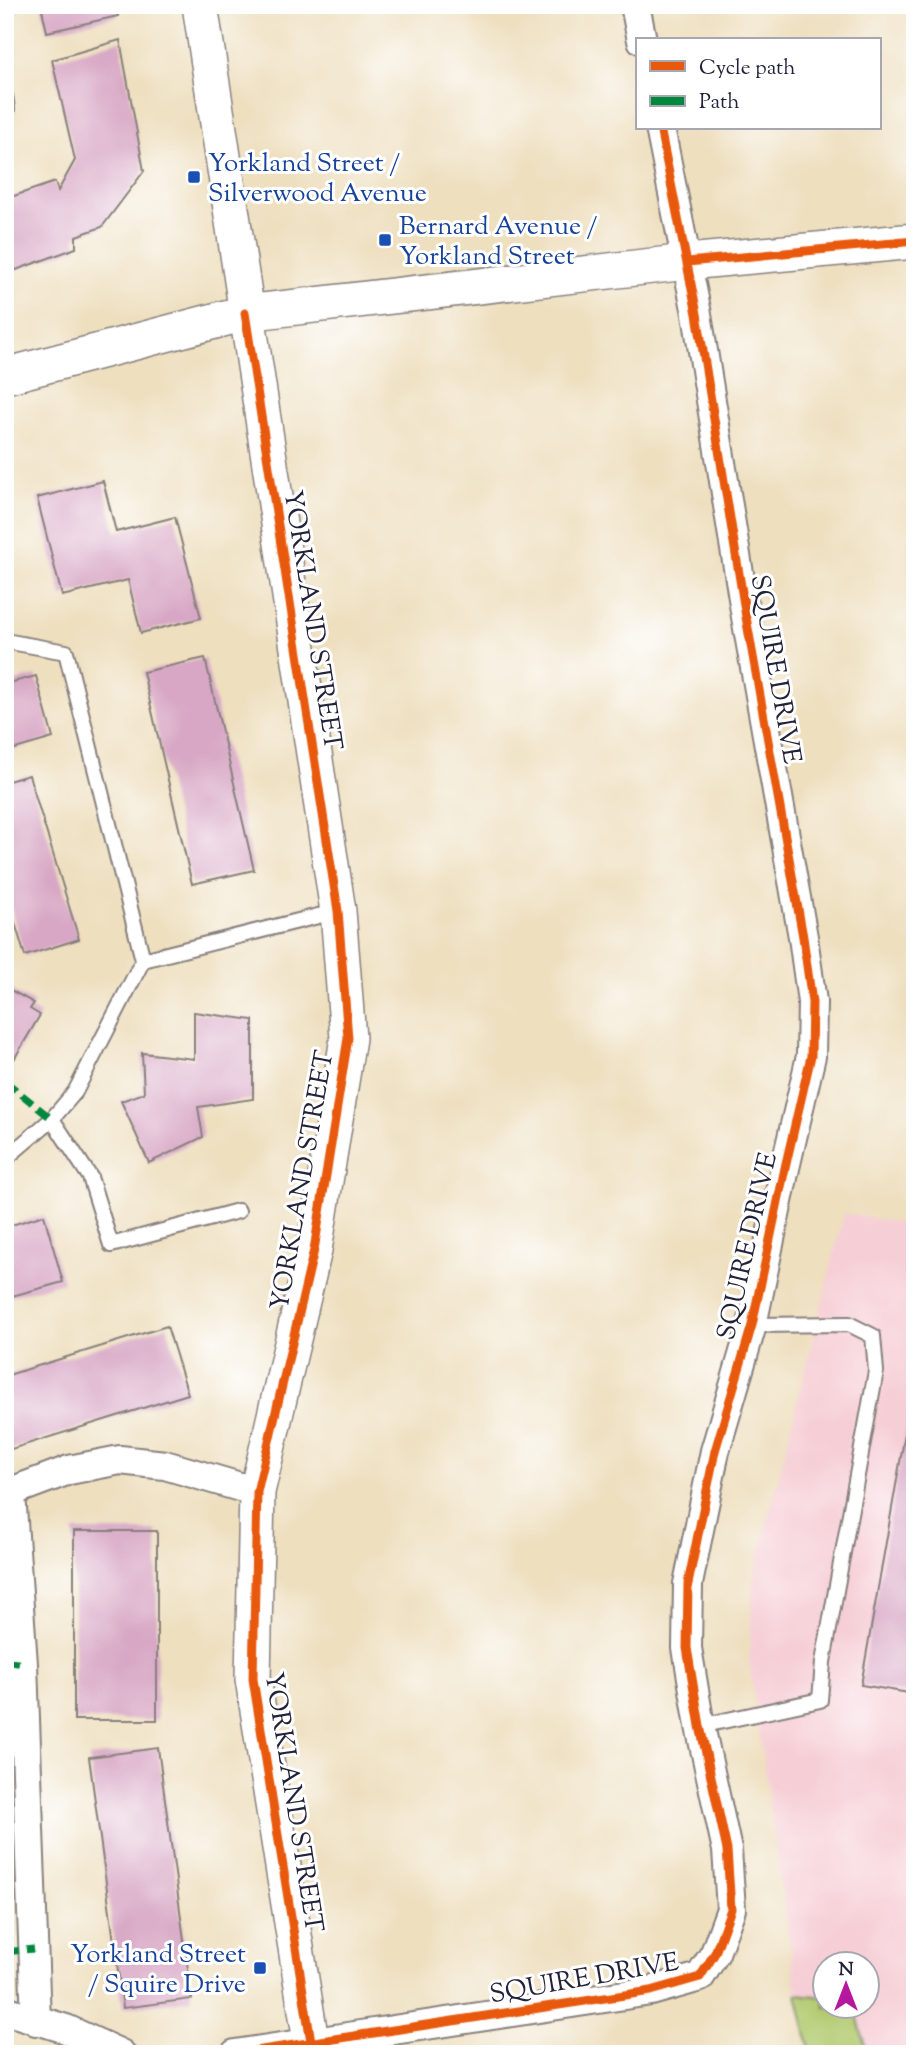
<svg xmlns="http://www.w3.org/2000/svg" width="920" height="2059" font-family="'Sorts Mill Goudy',serif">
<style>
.built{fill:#f6cfd6}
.green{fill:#b2ca6f;stroke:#6a7655;stroke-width:2}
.building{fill:#d8a7c5}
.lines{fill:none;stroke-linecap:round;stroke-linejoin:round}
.service-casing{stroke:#88807d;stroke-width:18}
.minor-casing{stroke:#88807d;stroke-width:32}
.tertiary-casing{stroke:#88807d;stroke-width:38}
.service{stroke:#fff;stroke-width:14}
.minor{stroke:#fff;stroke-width:28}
.tertiary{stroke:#fff;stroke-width:35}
.quiet{stroke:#00873e;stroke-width:7;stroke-dasharray:14 7;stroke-linecap:butt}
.cycleway-casing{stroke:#fff;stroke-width:13}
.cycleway{stroke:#e8590c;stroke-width:9}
.transit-dot{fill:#1a4fb4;stroke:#fff;stroke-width:2.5}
.labels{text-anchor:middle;stroke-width:6;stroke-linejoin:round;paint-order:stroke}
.transit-label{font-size:26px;fill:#164399;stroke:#fff;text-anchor:start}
.street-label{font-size:26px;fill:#22223b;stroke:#fff}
</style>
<rect width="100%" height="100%" fill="#fff"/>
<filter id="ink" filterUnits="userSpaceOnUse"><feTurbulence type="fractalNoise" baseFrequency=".0143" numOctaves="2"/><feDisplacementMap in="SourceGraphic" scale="14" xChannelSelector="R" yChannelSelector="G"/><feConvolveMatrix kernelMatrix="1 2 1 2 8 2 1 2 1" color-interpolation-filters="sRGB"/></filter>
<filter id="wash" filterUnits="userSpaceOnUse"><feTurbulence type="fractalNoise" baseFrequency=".00686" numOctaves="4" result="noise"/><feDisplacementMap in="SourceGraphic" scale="28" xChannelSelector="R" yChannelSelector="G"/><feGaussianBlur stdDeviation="1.57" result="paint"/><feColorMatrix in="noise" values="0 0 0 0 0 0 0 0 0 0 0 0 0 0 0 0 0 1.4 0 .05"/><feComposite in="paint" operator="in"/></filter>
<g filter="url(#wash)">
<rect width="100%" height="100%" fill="#eedfbf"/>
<path class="built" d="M844,1213L915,1226V2054H867L855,2007H867V1965H825V1997L797,1994L749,1662L753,1581Z"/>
<path class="green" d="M797,1994L825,1997V2007H855L867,2054H811Z"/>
<g id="blocks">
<path class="building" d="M41,5H115L118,16L47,32Z
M120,40L144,171L102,227L76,236V248L5,274V199L55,182L58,191L75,160L52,60Z
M103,481L116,532L175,517L201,618L141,633L128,580L62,596L37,498Z
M205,658L254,870L192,884L143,672Z
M36,676L53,738L5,752V684Z
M29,775L79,939L25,956L5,890V782Z
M5,987L34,1003L30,1009L40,1015L13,1061L5,1056Z
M194,1012L253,1020V1099L198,1107L203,1137L149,1163L121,1101L144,1093L142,1053L194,1059Z
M44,1215L63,1282L5,1298V1227Z
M167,1326L188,1394L5,1451V1376Z
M913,1388L915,1389V1694L861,1685Z
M74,1531H157V1720H74Z
M158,1748L192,1999L123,2008L89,1757Z"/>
</g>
</g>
<g filter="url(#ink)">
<use href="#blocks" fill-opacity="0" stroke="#88807d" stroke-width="2"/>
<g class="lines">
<g class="service-casing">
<path id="service" d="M5,95L7,109L5,120
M5,641L66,652L143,960L75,1092L52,1119L5,1159
M143,960L338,911
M52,1119L90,1177L111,1245L238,1211
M700,1726L820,1700L823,1662L876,1371L873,1336L849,1324L752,1325"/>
</g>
<g class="minor-casing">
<path id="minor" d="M635,5L642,40
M11,1493L23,1664L36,2021
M5,1494L69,1470L120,1460L165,1465L257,1492
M5,2010L66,2029L121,2054
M235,2054L651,1991L700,1977L715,1953L731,1909L727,1850L700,1726L687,1648L688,1584L715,1451L752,1325L785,1168L811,1056L812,1002L803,937L746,617L697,314L660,128"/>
</g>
<g class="tertiary-casing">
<path id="tertiary" d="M200,5L338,911L348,1038L314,1250L257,1492L253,1679L313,2054
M5,376L245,313L687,262L915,241"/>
</g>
<use href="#service" class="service"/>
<use href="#minor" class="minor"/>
<use href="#tertiary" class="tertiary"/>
<path class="quiet" d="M5,1081L52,1119
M5,1661L23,1664
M5,1952L34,1949"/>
<g class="cycleway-casing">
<path id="cycleway" d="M687,262L915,241
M245,313L338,911L348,1038L314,1250L257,1492L253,1679L313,2054
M235,2054L651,1991L700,1977L715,1953L731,1909L727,1850L700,1726L687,1648L688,1584L715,1451L752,1325L785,1168L811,1056L812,1002L803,937L746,617L697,314L660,128"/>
</g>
<use href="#cycleway" class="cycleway"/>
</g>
</g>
<g class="transit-dot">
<rect x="187" y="170" width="14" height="14" rx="3.5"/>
<rect x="378" y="233" width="14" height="14" rx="3.5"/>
<rect x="253" y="1961" width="14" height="14" rx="3.5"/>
</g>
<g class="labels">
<g class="transit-label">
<text x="208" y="171">Yorkland Street /<tspan x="208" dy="30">Silverwood Avenue</tspan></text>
<text x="399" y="234">Bernard Avenue /<tspan x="399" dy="30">Yorkland Street</tspan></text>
<text x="246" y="1962" text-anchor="end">Yorkland Street<tspan x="246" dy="30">/ Squire Drive</tspan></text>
</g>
<g class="street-label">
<text transform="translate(314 620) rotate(81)" y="9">YORKLAND STREET</text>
<text transform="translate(777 669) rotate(80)" y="9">SQUIRE DRIVE</text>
<text transform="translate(301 1180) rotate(-80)" y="9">YORKLAND STREET</text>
<text transform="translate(746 1246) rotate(-77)" y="9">SQUIRE DRIVE</text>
<text transform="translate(295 1802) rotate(81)" y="9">YORKLAND STREET</text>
<text transform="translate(584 1977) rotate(-10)" y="9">SQUIRE DRIVE</text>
</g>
</g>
<rect width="920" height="2059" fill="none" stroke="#fff" stroke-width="28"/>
<rect x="636" y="38" width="245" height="91" fill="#ffffff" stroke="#a7a7b1" stroke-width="2"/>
<rect x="650" y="61" width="35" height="10" fill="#e8590c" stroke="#a7a7b1" stroke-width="2"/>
<text x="699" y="74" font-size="21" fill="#22223b">Cycle path</text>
<rect x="650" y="96" width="35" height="10" fill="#00873e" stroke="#a7a7b1" stroke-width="2"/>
<text x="699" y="108" font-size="21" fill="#22223b">Path</text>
<g transform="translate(846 1985)"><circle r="33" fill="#ffffff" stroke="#a7a7b1" stroke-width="2"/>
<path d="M0-5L12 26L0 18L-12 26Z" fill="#b5179e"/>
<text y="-10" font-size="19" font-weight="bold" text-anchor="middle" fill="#22223b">N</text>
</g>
</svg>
